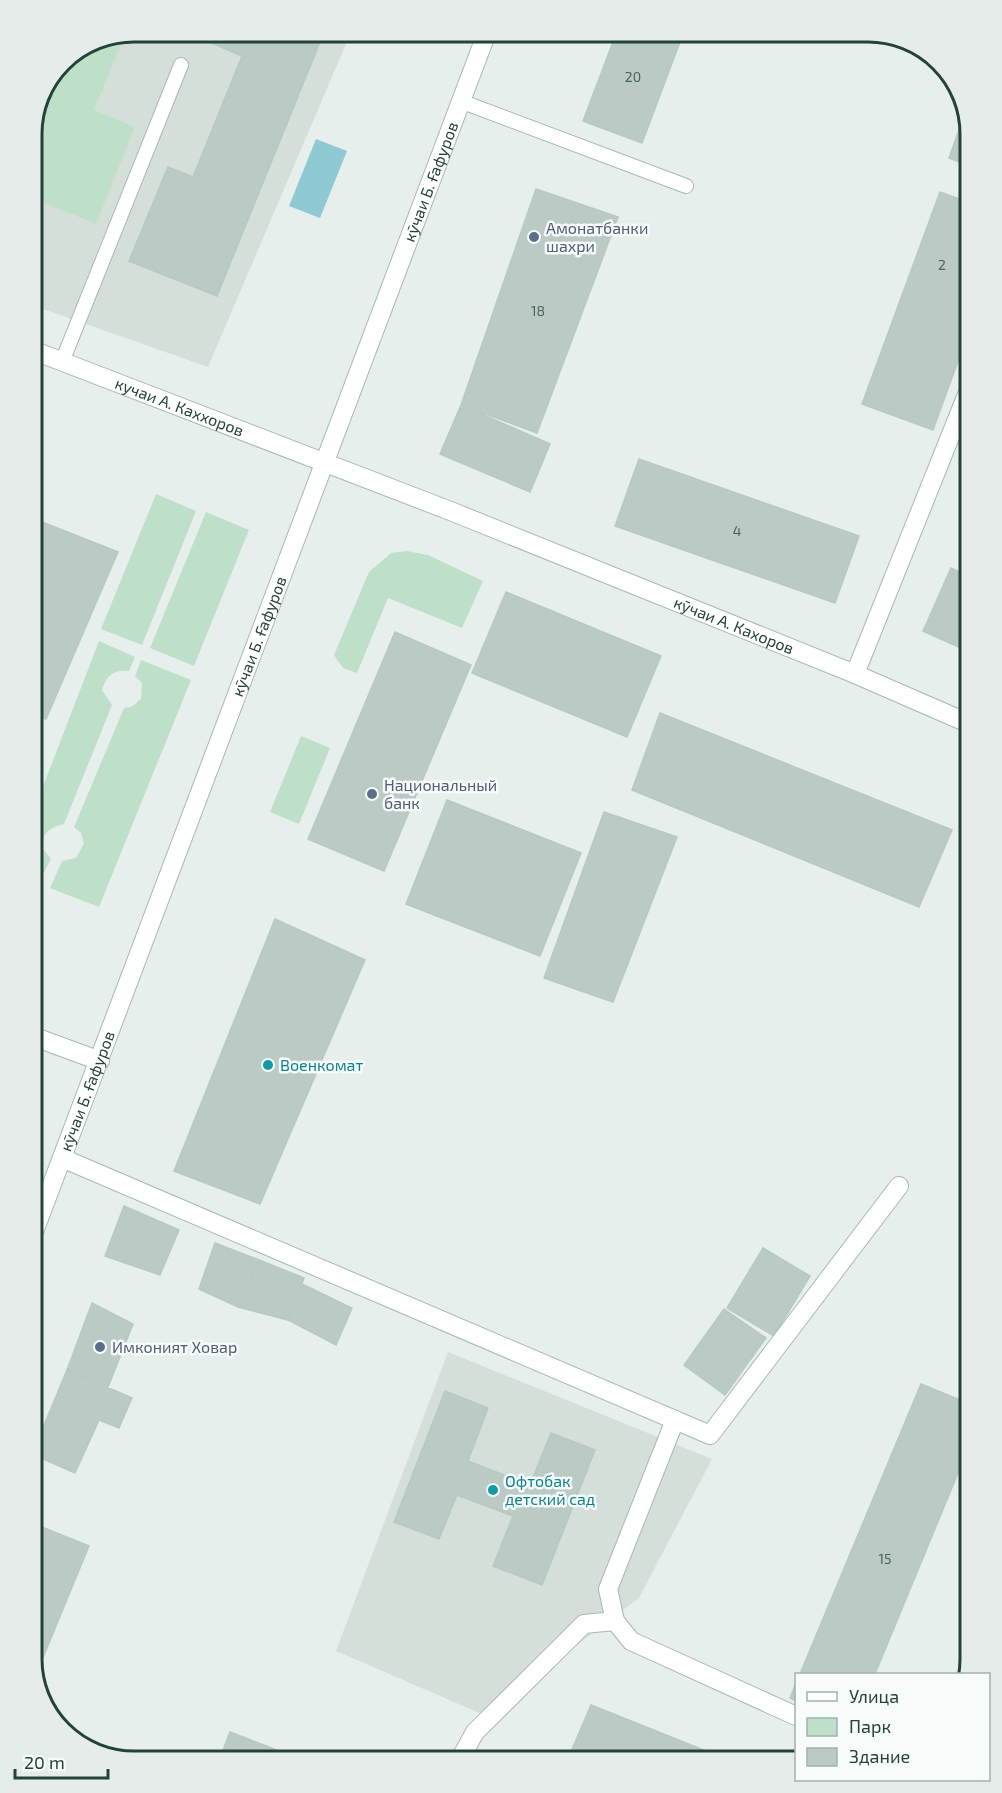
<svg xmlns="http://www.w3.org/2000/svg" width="1002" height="1793" font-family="'Exo 2',sans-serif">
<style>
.built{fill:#d4dfda}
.green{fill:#bfe0c8}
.water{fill:#8ec9d4}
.building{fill:#bbcac4;stroke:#b8c9c2;stroke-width:1.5}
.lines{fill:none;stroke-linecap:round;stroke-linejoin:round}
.service-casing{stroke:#a8b8b2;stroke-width:16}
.minor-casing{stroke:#a8b8b2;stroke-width:20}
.tertiary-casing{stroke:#a8b8b2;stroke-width:20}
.service{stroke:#fff;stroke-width:14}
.minor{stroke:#fff;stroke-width:18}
.tertiary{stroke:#fff;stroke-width:18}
.service-dot{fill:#5c6f8a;stroke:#f7fbf9;stroke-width:2}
.culture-dot{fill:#0f9aa8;stroke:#f7fbf9;stroke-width:2}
.labels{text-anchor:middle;stroke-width:5;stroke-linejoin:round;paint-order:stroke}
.number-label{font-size:14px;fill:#4a645c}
.street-label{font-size:16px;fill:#24423a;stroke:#f7fbf9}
.service-label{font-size:16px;fill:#4e5e75;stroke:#f7fbf9;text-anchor:start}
.culture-label{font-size:16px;fill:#0d838f;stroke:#f7fbf9;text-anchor:start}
.rim{fill:none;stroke:#24423a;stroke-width:3}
</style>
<rect width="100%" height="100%" fill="#e6efeb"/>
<path class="built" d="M349,37L208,367L32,305V127L62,61L95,39Z
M448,1352L712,1459L639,1598L484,1715L336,1651Z"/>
<path class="green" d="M95,39H123L94,110L135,127L96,224L32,198V127L62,61Z
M156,494L196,511L142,645L101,629Z
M206,512L249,530L194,666L150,648Z
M407,551L428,555L483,581L462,628L388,598L357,673L343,668L334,655L369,572L391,553Z
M99,641L135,657L129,671C114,669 106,676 102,690L112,705L64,824C50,827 41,833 43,849L51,859L38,884L32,881V815Z
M141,660L191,680L99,907L50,888L62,861L76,858L84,843L81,833L74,827L124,708L131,707L141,699L142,683L135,676Z
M301,736L330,748L299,824L270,812Z"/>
<path class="water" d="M316,139L347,151L320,218L289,206Z"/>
<path class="building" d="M616,34H683L642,143L583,121Z
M322,37L217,296L129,261L168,167L193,177L242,56L200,38Z
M966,110L970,134V166L949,158Z
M536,189L618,217L537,433L461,405Z
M940,192L970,203V328L933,430L862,404Z
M461,405L550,444L530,492L440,454Z
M639,459L859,536L835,603L615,526Z
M32,518L118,552L46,719L32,715Z
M951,568L970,577V652L923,631Z
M506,592L661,656L627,737L472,673Z
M395,632L471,665L384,871L308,839Z
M660,713L952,830L919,907L632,790Z
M447,800L581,853L540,956L406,904Z
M604,812L677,837L613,1002L544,978Z
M275,919L365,960L260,1204L174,1171Z
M124,1206L179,1230L160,1275L105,1256Z
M215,1243L259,1260L238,1307L199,1289Z
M763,1248L810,1276L774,1336L727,1308Z
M259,1260L304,1278L288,1320L238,1307Z
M302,1284L352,1308L336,1345L288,1320Z
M92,1303L133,1324L108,1387L67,1370Z
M724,1309L766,1338L725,1395L684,1365Z
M67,1370L132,1398L119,1428L99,1420L75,1473L32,1454Z
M921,1384L970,1404V1444L875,1674H800Z
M445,1391L488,1408L468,1461L530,1485L551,1433L595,1450L542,1585L493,1566L513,1516L457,1495L439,1539L394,1522Z
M32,1523L89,1546L35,1677L32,1659Z
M796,1683V1701L790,1698Z
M591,1705L731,1761H567Z
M230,1732L282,1752L278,1761H219Z"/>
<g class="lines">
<g class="service-casing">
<path id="service" d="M460,101L686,186
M62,362L181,65"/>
</g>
<g class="minor-casing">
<g id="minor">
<path id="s1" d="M32,350L453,512L855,674L970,387"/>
<path d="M855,674L970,724"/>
<path d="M32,1036L100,1061"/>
<path d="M62,1158L710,1435L899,1186"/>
<path d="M675,1420L608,1589L615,1621L631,1641L796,1716"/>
<path d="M459,1761L475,1732L584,1624L615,1621"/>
</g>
</g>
<g class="tertiary-casing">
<g id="tertiary">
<path id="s2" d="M32,1237L486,35"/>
</g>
</g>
<use href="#service" class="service"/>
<use href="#minor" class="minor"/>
<use href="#tertiary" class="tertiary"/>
</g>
<g class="service-dot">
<circle cx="534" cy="237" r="6"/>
<circle cx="372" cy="794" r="6"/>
<circle cx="100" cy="1347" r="6"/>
</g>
<g class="culture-dot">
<circle cx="268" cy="1065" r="6"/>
<circle cx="493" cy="1490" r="6"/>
</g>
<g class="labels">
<g class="number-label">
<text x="633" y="82">20</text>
<text x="942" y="270">2</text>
<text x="538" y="316">18</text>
<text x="737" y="536">4</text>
<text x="885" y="1564">15</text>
</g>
<g class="street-label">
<text dy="6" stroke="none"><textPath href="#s2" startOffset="1128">кӯчаи Б. Ғафуров</textPath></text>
<text dy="6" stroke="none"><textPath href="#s1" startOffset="158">кучаи А. Каххоров</textPath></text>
<text dy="6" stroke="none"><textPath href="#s1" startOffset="754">кӯчаи А. Кахоров</textPath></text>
<text dy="6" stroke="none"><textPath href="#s2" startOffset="642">кӯчаи Б. Ғафуров</textPath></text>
<text dy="6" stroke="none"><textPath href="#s2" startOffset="156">кӯчаи Б. Ғафуров</textPath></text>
</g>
<g class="service-label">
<text x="546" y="234">Амонатбанки<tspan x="546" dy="18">шахри</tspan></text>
<text x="384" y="791">Национальный<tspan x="384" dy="18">банк</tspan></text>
<text x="112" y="1353">Имконият Ховар</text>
</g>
<g class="culture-label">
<text x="280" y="1071">Военкомат</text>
<text x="505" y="1487">Офтобак<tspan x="505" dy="18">детский сад</tspan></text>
</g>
</g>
<path d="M0 0H1002V1793H0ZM134 42H868A92 92 0 0 1 960 134V1659A92 92 0 0 1 868 1751H134A92 92 0 0 1 42 1659V134A92 92 0 0 1 134 42Z" fill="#e6ecea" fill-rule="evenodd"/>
<path class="rim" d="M134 42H868A92 92 0 0 1 960 134V1659A92 92 0 0 1 868 1751H134A92 92 0 0 1 42 1659V134A92 92 0 0 1 134 42Z"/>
<rect x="795" y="1673" width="195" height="108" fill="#f7fbf9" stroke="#a3b1ad" stroke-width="1.5"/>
<rect x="807" y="1692" width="30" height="9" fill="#ffffff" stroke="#a3b1ad" stroke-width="1.5"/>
<text x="849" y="1703" font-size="18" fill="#24423a">Улица</text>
<rect x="807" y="1718" width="30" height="18" fill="#bfe0c8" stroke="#a3b1ad" stroke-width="1.5"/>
<text x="849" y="1733" font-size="18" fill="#24423a">Парк</text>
<rect x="807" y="1748" width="30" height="18" fill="#bbcac4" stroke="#a3b1ad" stroke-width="1.5"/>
<text x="849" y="1763" font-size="18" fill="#24423a">Здание</text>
<path d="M15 1769v9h93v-9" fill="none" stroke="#24423a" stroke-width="3"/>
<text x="24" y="1769" font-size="18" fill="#24423a" stroke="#f7fbf9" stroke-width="4.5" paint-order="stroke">20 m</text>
</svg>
